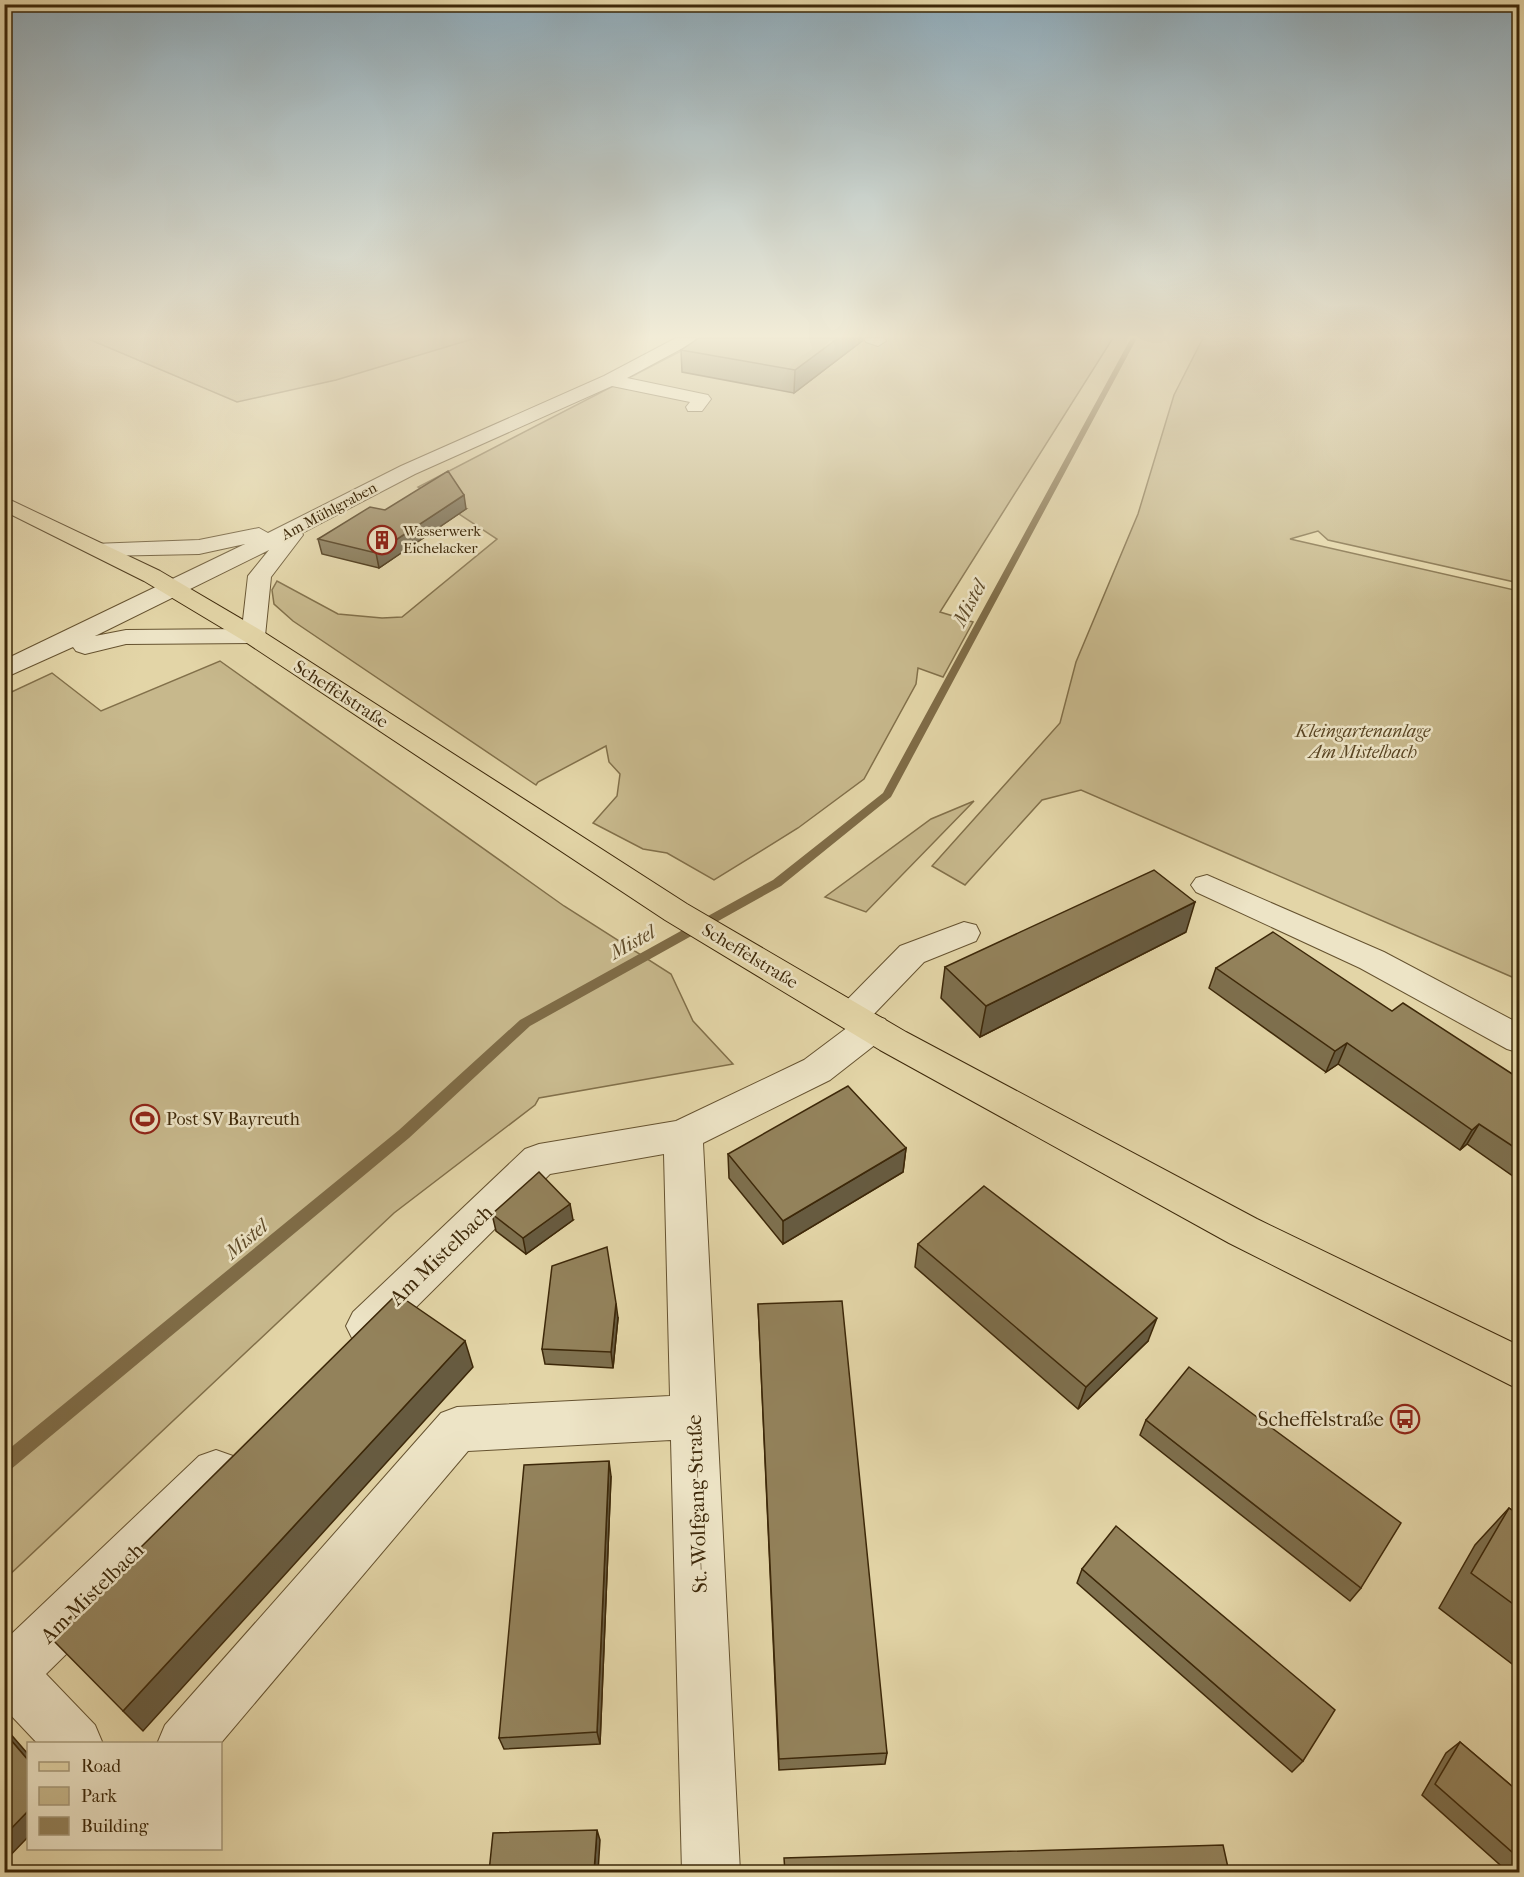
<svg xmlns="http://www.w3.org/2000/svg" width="1524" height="1877" font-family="'IM FELL French Canon',serif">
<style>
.green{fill:#c7b88c;stroke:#82704a;stroke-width:1.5}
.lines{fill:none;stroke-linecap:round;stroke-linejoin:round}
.stream{fill:#7f6c47;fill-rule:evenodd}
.minor-casing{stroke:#665330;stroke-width:2}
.major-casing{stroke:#3d2809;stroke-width:2}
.minor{fill:#ede4c6;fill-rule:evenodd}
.major{fill:#e3d5a7;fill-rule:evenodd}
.wall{fill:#7e704e;stroke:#3d2809;stroke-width:1.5}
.shaded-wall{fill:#675b40;stroke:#3d2809;stroke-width:1.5}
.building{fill:#93825b;stroke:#3d2809;stroke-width:1.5}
.labels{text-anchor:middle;stroke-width:5;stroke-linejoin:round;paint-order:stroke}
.far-street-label{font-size:15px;fill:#3d2809;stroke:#ede4c6}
.far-poi-label{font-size:15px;fill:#3d2809;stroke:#ede4c6;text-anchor:start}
.street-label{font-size:18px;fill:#3d2809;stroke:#ede4c6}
.park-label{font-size:18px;font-style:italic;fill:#594523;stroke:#ede4c6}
.poi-label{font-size:18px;fill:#3d2809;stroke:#ede4c6;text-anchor:start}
.water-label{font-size:20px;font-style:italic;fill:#5e4a28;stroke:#ede4c6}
.near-street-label{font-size:21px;fill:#3d2809;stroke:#ede4c6}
.near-poi-label{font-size:21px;fill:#3d2809;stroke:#ede4c6;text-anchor:end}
</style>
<rect width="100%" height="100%" fill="#e3d5a7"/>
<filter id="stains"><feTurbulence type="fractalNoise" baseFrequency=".00333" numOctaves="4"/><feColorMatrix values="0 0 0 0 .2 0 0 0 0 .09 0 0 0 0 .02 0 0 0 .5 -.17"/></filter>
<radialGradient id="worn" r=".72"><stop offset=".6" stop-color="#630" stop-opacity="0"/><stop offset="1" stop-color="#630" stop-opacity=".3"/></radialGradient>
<path class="green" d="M86,338H476L336,380L237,402Z
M706,338H1113L940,612L973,622L943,677L918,668L916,684L864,779L798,828L714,880L667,853L643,849L593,823L617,796L620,774L609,762L606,746L538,782L536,785L293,621L274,604L272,590L277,581L338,614L382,618L402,617L497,539L418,487Z
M1203,338H1519V583L1328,540L1318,531L1290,539L1519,591V980L1081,790L1042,800L965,885L932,866L1060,723L1076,662L1138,514L1174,395Z
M220,661L564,906L671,974L693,1021L733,1064L539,1098L535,1105L394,1213L5,1579V695L52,673L101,711Z
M974,801L866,912L825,897L931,819Z"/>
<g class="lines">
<path class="stream" d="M1131,338H1137L891,797L781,886L530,1026L409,1138L10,1470L4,1472V1453L399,1130L520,1020L773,880L883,793Z"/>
<g class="minor-casing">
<path id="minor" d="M676,338H696L694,342L627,378L708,395L711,399L702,411H688L686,407L690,402L612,386L415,474L302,533L303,535L271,577L265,636L262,641L253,643L126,644L85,654L76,651L73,647L4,678V660L245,544L199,554L101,556L93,554L90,549L93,544L199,540L259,528L268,533L401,466L604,376ZM269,550L248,576L242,629L126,630L95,636Z
M864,338H884L886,341L878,346L866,342Z
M1207,875L1384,952L1520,1024V1053L1507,1049L1360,968L1196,892L1191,885L1196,878Z
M964,922L976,925L980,933L976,941L924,962L873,1015L885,1019L890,1028L885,1037L830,1080L703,1143L740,1872H682L671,1440L468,1451L220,1744H157L165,1725L441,1413L457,1407L670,1396L664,1154L550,1174L383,1340L368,1346L353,1340L346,1326L353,1312L525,1149L539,1144L676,1121L804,1060L848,1027L840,1025L834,1016L840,1007L900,946Z
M216,1450L233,1456L240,1473L233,1490L46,1674L95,1725L103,1744H38L4,1708V1641L199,1456Z"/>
</g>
<g class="major-casing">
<path id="major" d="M4,497L160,571L262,631L687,904L906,1032L1257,1219L1520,1346V1390L1229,1243L880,1050L665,920L244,641L144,581L4,511Z"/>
</g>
<use href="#minor" class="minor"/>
<use href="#major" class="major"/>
</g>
<path class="wall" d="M862,341L794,393L682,372L681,350Z
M466,509L379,568L322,554L318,539L385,510Z
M1186,932L980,1037L941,998L945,967Z
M1216,968L1392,1011L1520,1079V1181L1467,1144L1460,1150L1338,1064L1326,1072L1209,988Z
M906,1148L903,1172L783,1244L729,1178L728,1154Z
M492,1214L573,1220L526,1254L496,1231Z
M918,1244L1148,1341L1078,1409L915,1267Z
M758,1304L887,1753L885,1764L779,1770Z
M618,1318L613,1368L545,1364L542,1349Z
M1146,1420L1361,1588L1350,1601L1140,1435Z
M611,1476L600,1744L504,1749L499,1738Z
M1509,1508L1520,1516V1670L1439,1608L1475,1545Z
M1082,1569L1303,1761L1292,1772L1077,1583Z
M1460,1742L1520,1793V1872H1508L1422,1795L1446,1753Z"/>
<path class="shaded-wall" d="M838,338H863L862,341L794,393L795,370Z
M464,495L466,509L379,568L376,553Z
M1195,902L1186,932L980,1037L986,1006Z
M1347,1043L1338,1064L1326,1072L1335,1051Z
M1479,1124L1467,1144L1460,1150L1472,1130Z
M906,1148L903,1172L783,1244V1221Z
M570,1204L573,1220L526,1254L523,1238Z
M616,1303L618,1318L613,1368L611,1352Z
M1157,1318L1148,1341L1078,1409L1086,1387Z
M465,1341L473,1367L143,1731L123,1711Z
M609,1461L611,1476L600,1744L597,1732Z
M4,1728L8,1731L28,1754V1760L4,1732Z
M28,1811V1837L4,1862V1836Z
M597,1830L600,1840L598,1872H594Z"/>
<path class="building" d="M699,338H838L795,370L681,350Z
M448,471L464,495L376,553L318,539L370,507L385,510Z
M1154,870L1195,902L986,1006L945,967Z
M1273,932L1392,1011L1403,1003L1520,1079V1151L1479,1124L1472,1130L1347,1043L1335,1051L1216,968Z
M848,1086L906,1148L783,1221L728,1154Z
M539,1172L570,1204L523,1238L492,1214Z
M984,1186L1157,1318L1086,1387L918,1244Z
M607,1247L616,1303L611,1352L542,1349L552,1266Z
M397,1294L465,1341L123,1711L50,1637Z
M842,1301L887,1753L779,1759L758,1304Z
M1189,1367L1401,1523L1361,1588L1146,1420Z
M609,1461L597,1732L499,1738L524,1465Z
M1509,1508L1520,1516V1609L1471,1573Z
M1116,1526L1335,1710L1303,1761L1082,1569Z
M4,1732L28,1760V1811L4,1836Z
M1460,1742L1520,1793V1859L1435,1784Z
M597,1830L594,1872H489L493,1833Z
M1223,1845L1229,1872H785L784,1858Z"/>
<linearGradient id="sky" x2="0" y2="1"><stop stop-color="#8faab8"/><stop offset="0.56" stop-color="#f2ecd7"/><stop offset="1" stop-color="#f2ecd7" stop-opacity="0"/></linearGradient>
<rect width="1524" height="601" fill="url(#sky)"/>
<defs>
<g id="building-ring" transform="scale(1.5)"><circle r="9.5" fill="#ede4c6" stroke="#8f2418" stroke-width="1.5"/><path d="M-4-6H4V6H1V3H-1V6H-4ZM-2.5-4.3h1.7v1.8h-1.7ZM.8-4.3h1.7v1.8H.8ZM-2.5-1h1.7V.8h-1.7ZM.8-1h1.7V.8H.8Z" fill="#8f2418"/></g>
<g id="stadium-ring" transform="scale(1.5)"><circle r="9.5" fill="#ede4c6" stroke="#8f2418" stroke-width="1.5"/><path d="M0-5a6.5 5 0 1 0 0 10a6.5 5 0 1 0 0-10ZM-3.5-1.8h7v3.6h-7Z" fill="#8f2418"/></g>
<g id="bus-ring" transform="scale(1.5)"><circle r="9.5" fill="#ede4c6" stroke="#8f2418" stroke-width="1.5"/><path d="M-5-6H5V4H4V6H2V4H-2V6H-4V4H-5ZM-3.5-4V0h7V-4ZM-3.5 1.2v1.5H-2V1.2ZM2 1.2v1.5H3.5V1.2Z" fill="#8f2418"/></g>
</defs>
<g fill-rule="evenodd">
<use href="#building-ring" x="382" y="540"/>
<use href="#stadium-ring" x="145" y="1119"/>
<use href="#bus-ring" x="1405" y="1419"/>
</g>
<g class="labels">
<g class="far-street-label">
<text transform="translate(329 511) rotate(-28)" y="5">Am Mühlgraben</text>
</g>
<g class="far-poi-label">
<text x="403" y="536">Wasserwerk<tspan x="403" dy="17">Eichelacker</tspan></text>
</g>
<g class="street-label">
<text transform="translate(341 694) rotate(33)" y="6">Scheffelstraße</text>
<text transform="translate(750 956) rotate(31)" y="6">Scheffelstraße</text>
</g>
<g class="park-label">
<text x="1363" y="737">Kleingartenanlage<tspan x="1363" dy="21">Am Mistelbach</tspan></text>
</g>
<g class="poi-label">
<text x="166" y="1125">Post SV Bayreuth</text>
</g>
<g class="water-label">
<text transform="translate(969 603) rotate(-62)" y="7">Mistel</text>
<text transform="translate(632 942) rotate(-29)" y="7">Mistel</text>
<text transform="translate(246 1239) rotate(-40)" y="7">Mistel</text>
</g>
<g class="near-street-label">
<text transform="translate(441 1255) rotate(-44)" y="7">Am Mistelbach</text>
<text transform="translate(697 1504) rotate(-92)" y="7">St.-Wolfgang-Straße</text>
<text transform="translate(92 1593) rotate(-44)" y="7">Am Mistelbach</text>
</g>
<g class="near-poi-label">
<text x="1384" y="1426">Scheffelstraße</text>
</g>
</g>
<rect width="1524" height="1877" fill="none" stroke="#e3d5a7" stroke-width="24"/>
<rect x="6" y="6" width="1512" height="1865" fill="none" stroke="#3d2809" stroke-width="3"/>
<rect x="12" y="12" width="1500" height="1853" fill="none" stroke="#3d2809" stroke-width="1.5"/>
<rect x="27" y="1742" width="195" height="108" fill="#ede4c6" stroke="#a7997a" stroke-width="1.5"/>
<rect x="39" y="1762" width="30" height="9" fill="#e3d5a7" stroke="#a7997a" stroke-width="1.5"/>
<text x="81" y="1772" font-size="18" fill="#3d2809">Road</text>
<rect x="39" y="1787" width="30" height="18" fill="#c7b88c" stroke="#a7997a" stroke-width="1.5"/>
<text x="81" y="1802" font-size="18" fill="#3d2809">Park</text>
<rect x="39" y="1817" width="30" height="18" fill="#93825b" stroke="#a7997a" stroke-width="1.5"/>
<text x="81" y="1832" font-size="18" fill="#3d2809">Building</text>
<rect width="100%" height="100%" filter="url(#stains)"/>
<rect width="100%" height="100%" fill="url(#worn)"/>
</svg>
